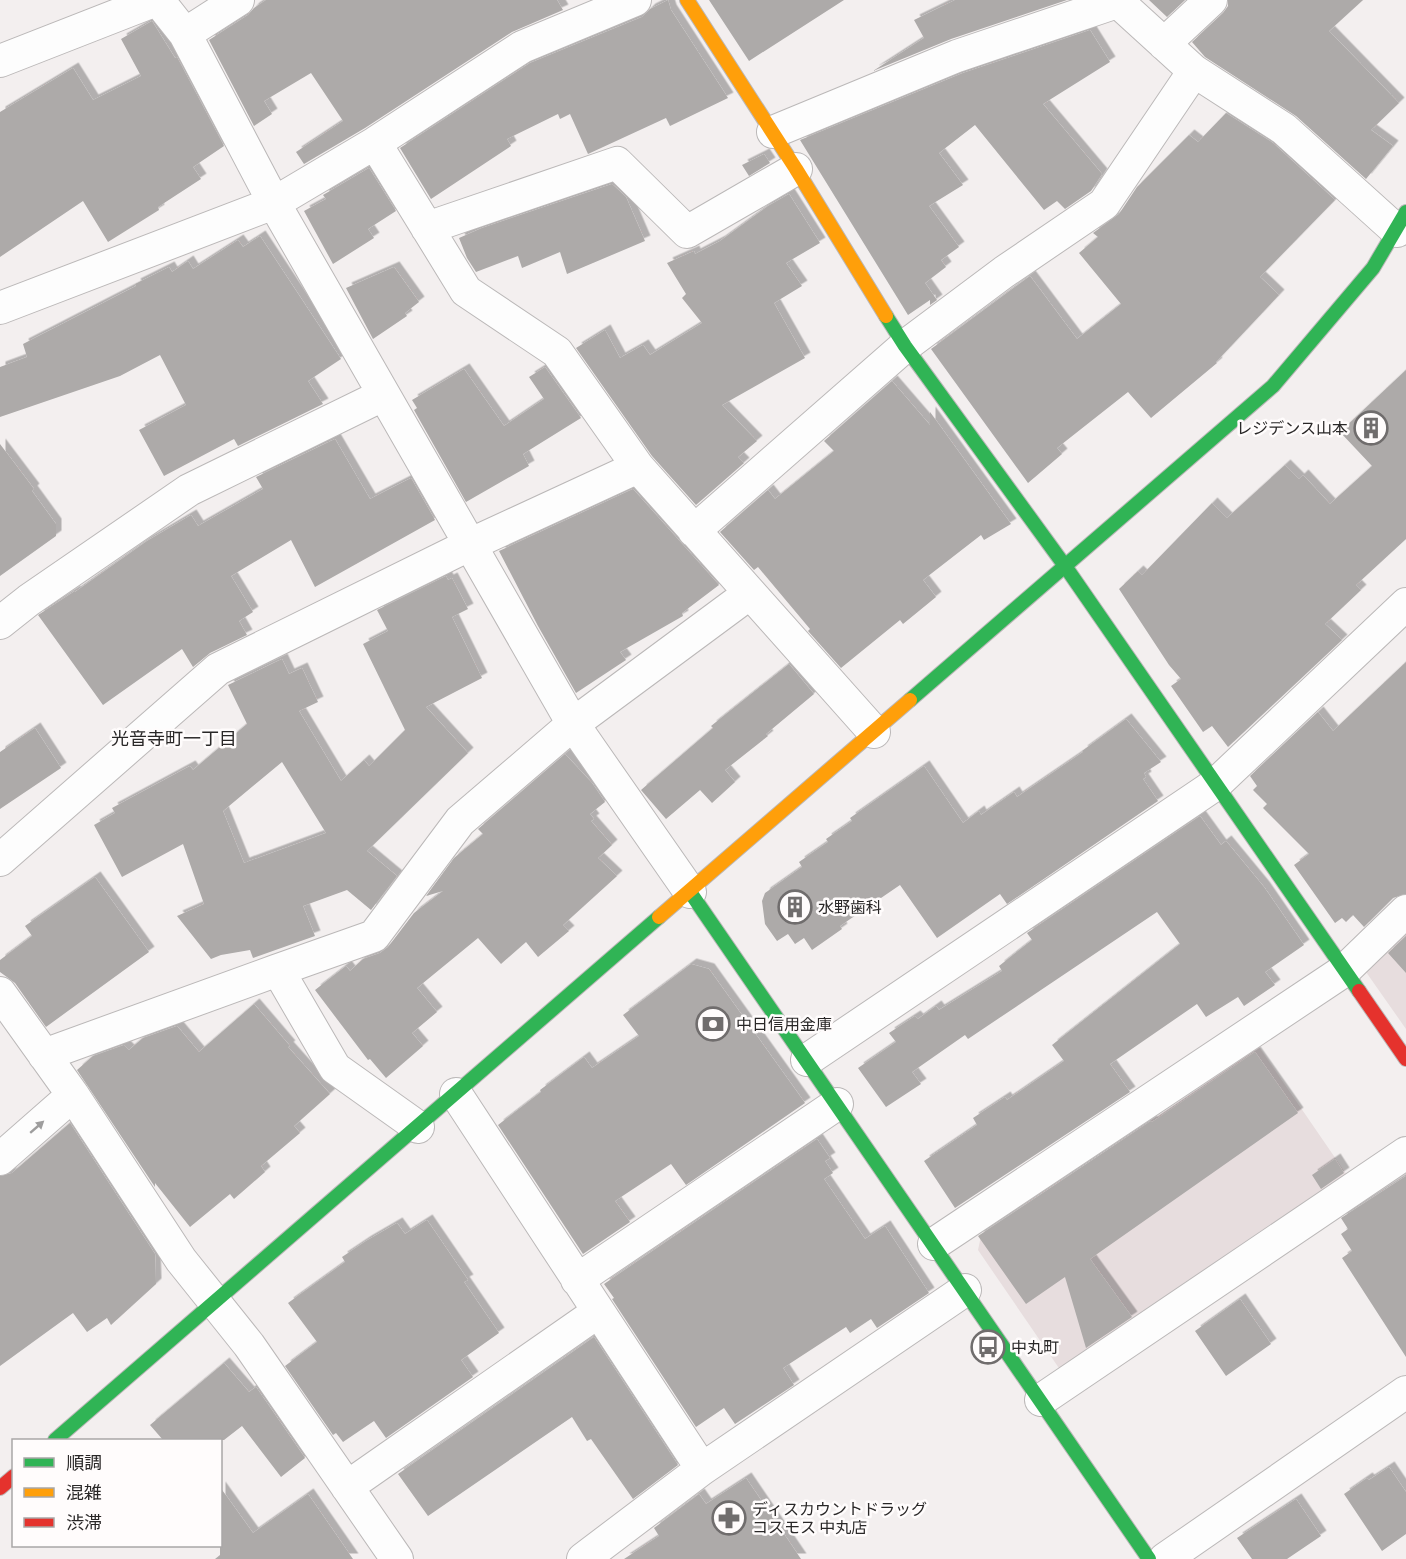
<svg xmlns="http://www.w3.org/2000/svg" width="1406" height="1559" font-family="Barlow,'Noto Sans JP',sans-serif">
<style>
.built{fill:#e7ddde}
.building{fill:#adaaa9;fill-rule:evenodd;filter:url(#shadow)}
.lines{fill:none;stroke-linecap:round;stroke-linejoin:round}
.street-casing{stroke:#bbb8b8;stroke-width:34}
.fast-casing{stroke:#bbb8b8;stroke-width:16}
.slow-casing{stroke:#bbb8b8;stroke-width:16}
.jam-casing{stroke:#bbb8b8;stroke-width:16}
.street{stroke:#fdfdfd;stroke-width:32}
.fast{stroke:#30b455;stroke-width:14}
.slow{stroke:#ff9f0a;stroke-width:14}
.jam{stroke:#e5322d;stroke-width:14}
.oneway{fill:#9e9d9d}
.labels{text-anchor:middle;stroke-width:5;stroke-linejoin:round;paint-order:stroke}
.poi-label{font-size:16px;fill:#292727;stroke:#fffcfc;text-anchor:start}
.neighbourhood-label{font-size:18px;fill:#292727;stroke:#fffcfc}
</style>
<defs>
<filter id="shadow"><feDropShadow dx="5.5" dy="-5.5" stdDeviation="0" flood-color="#0004"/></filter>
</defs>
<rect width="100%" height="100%" fill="#f3efef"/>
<path class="built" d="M1406,934V1029L1366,972Z
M1259,1047L1349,1178L1063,1374L978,1250L981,1236Z"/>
<path class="building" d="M266,0H557L563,10L512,32L365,128L304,164L296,152L343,121L311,73L264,101L272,114L254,126L209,40L248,15L254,8Z
M668,0L671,10L728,98L670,126L666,118L588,154L570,114L560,119L558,114L507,139L511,146L431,199L400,148L530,63L642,17L650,9Z
M709,0H844L749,61Z
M955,0H1067L951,39L873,71L924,38L914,20Z
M1149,0H1185L1167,17Z
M1228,0H1363L1329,31L1399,103L1371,130L1393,146L1366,179L1296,116L1205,57L1192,42L1223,13L1228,6Z
M152,21L175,58L177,57L224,146L193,167L201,179L158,207L159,210L108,242L83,201L0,257V112L73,68L93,100L141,76L121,39Z
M1090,30L1110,62L1043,104L1102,174L1091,191L1065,209L1057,201L1044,210L975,125L939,153L963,185L929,206L959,247L941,260L946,267L925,283L937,300L930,305V300L908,315L800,140L963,73Z
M1226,113L1273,143L1335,200L1260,277L1279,295L1216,362L1217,363L1151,418L1128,392L1057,448L1062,454L1028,483L931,349L1030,276L1077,339L1121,304L1079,253L1098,237L1093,233L1119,214L1137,187L1189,135L1198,142Z
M764,154L770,163L749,176L742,165Z
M369,168L396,211L368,229L374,238L333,264L304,211L326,199L323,195Z
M612,184L626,197L645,241L567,274L560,252L522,268L518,256L476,272L467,258L459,238L482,228Z
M789,194L820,243L786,263L802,286L774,303L805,358L722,405L757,441L738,457L744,463L696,505L652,456L576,348L605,330L620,358L643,345L650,355L702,323L682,298L686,294L667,263L694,251L695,254L720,241L768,206Z
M260,236L341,359L308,381L323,404L238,446L234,439L164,476L139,430L186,405L160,355L120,376L0,417V367L27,357L23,344L136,286L135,284L169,267L172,272L188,261L193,269L238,240L243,247Z
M394,267L419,302L405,313L407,316L373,339L346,288Z
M545,367L581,418L523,454L529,466L466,502L414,410L417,408L412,400L464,369L504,426L544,399L529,377Z
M1406,370V539L1356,585L1361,590L1325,624L1342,640L1228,747L1212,726L1203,732L1171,686L1181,679L1169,665L1119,589L1138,571L1142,575L1212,503L1227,518L1285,465L1299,479L1303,475L1330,504L1372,466L1340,432Z
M892,381L930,425V412L1011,524L984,540L981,535L923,580L936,597L903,624L900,620L841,668L808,631L810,629L758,567L754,570L720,532L768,490L775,499L834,451L824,441Z
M335,439L370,499L411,478L435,520L315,587L291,540L231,576L253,612L239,621L247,635L210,653L193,667L182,649L103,705L38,615L75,591V592L147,541L191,515L198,526L263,489L256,477Z
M0,444L34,489L32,491L56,524V536L0,576Z
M633,489L719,585L682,613L683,616L620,652L626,660L576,693L538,626L499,551Z
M446,576L448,580L452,578L468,609L452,617L482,678L426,707L468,753L367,851L397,876L371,910L347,890L303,906L315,936L253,958L250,950L221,955L211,959L177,916L204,904L183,844L122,877L94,825L115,813L112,808L190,766L193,770L247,724L228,685L282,659L289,674L302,668L318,702L299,711L341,781L364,760L369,766L405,730L363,644L388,631L377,610ZM282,762L326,833L244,863L223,811Z
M1406,662V894L1393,898L1364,927L1353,915L1346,922L1342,918L1335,923L1294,865L1309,854L1263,808L1267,804L1253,790L1257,786L1250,776L1318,712L1333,731Z
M789,664L814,694L766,734L768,736L725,770L735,782L712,803L700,790L666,819L641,790L713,728L711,726Z
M1126,719L1161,762L1144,773L1146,777L1143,779L1158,801L1007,904L1000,894L937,938L900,885L840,926L842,929L812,950L804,938L795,944L788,934L777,941L765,924L762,901L765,893L802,867L799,862L828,842L826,839L852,821L850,818L924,766L963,823L979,811L981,815L1014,792L1017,797L1083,752L1082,751Z
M35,728L61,768L0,809V752Z
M565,754L592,783L605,802L590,814L594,819L591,821L612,845L598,858L617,876L563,925L569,931L538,957L526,942L501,964L478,938L417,988L437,1012L412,1033L423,1046L386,1078L370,1059L368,1060L315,990L346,966L350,971L363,959L380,953L388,947L414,913L443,891L426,896L454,858L483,834L478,829Z
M1200,816L1221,845L1226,841L1264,887L1304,945L1265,972L1275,985L1244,1006L1238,997L1206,1017L1197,1004L1110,1064L1130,1092L955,1208L924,1161L977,1125L973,1118L1005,1097L1007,1100L1064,1061L1052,1045L1180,944L1157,912L968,1039L965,1035L912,1072L921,1084L886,1107L858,1068L896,1042L889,1033L915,1016L918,1019L936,1006L939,1010L1002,971L999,966L1032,940L1027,933Z
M95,877L149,952L46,1027L15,983L0,972V960L32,936L25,926Z
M1406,936V973L1388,953Z
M691,964L709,969L805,1103L686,1185L671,1164L615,1201L630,1222L583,1254L498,1125L541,1092L540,1090L584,1057L592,1068L639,1036L623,1015Z
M254,1004L290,1046L288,1047L330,1094L294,1126L300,1133L261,1166L265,1172L234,1199L230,1194L190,1227L155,1183V1187L77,1070L93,1056L124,1045L129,1050L143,1038L177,1026L199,1052Z
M1255,1052L1298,1113L1090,1259L1132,1317L1086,1348L1065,1277L1026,1304L978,1236L1151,1121L1152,1122Z
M70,1123L155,1254L156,1284L111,1325L107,1318L87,1332L73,1313L0,1366V1176L12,1173Z
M817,1139L830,1158L825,1161L833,1173L824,1179L865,1239L885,1226L929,1293L877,1328L871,1319L850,1333L846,1327L783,1368L794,1385L735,1424L724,1408L696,1427L612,1299L614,1298L604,1284Z
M1335,1159L1344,1173L1321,1189L1312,1175Z
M1406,1176V1357L1342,1258L1352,1251L1341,1234L1348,1229L1341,1218Z
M427,1220L468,1280L464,1282L499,1333L461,1360L473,1377L386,1438L374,1421L343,1442L336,1433L333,1435L285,1366L317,1342L288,1303L345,1262L342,1257L366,1241L397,1223L405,1234Z
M1240,1299L1271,1344L1226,1376L1195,1331Z
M594,1337L678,1465L633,1499L591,1439L587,1441L572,1417L428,1516L398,1474Z
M224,1363L249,1392L256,1387L305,1458L281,1477L242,1426L224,1440H163L150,1425Z
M1389,1467L1406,1492V1534L1382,1551L1344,1494L1367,1478L1369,1480Z
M746,1478L801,1559H624L659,1536L654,1528L699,1494L706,1504Z
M220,1487L253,1533L308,1494L353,1559H215L220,1555Z
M1296,1499L1321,1536L1287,1559H1252L1237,1538Z"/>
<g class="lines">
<g class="street-casing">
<path id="street" d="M158,0L185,34L274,203L573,724L690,892
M1116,0L1194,71L1284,129L1397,231
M185,34L238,0
M1164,44L1211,0
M0,61L156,0
M773,132L957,56L1117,2
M375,143L466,291L557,352L638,467L874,732
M427,228L617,163L687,232L796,169
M0,308L274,203L375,143L522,47L635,0
M694,531L905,346L1004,272L1104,204L1194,71
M0,623L29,600L189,490L383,395
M0,860L218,669L469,545L638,467
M278,970L374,936L460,821L573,724L750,593
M0,993L73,1095L181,1260L249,1345L397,1559
M44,1055L278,970L335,1068L418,1127
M807,1060L1216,784L1406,604
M456,1094L702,1469
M0,1159L73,1095
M934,1244L1345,970L1406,911
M577,1280L837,1104
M1041,1400L1406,1153
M347,1487L598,1312
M583,1559L702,1469L965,1290
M1165,1559L1406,1392"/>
</g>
<g class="fast-casing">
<path id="fast" d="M886,316L905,346L1065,566L1359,991
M910,700L1273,386L1373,268L1406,212
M690,892L1149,1559
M55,1440L659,917"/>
</g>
<g class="slow-casing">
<path id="slow" d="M687,0L796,169L886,316
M659,917L910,700"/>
</g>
<g class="jam-casing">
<path id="jam" d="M1359,991L1406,1059
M0,1488L14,1476"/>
</g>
<use href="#street" class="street"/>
<use href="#fast" class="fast"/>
<use href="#slow" class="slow"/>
<use href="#jam" class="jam"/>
</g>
<defs><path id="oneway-solid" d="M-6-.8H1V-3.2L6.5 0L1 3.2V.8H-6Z" transform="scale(1.5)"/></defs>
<use class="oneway" href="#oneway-solid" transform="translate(37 1127) rotate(-41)"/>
<defs>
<g id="building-ring" transform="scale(1.725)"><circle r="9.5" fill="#fffcfc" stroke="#706d6d" stroke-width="1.5"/><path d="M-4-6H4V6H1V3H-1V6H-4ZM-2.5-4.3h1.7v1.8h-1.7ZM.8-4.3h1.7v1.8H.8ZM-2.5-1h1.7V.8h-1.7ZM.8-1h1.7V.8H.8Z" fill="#706d6d"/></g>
<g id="bank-ring" transform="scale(1.725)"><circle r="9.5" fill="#fffcfc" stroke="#706d6d" stroke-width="1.5"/><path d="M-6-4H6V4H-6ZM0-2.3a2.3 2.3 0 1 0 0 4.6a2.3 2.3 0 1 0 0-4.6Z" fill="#706d6d"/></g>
<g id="bus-ring" transform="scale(1.725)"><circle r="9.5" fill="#fffcfc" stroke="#706d6d" stroke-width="1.5"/><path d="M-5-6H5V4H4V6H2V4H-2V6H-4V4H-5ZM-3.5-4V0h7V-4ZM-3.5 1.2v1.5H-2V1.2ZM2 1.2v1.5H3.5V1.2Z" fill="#706d6d"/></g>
<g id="pharmacy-ring" transform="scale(1.725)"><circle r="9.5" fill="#fffcfc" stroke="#706d6d" stroke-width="1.5"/><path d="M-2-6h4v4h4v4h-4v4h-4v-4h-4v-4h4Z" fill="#706d6d"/></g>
</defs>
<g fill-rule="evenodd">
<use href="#building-ring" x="1371" y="428"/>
<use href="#building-ring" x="795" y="907"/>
<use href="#bank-ring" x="713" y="1024"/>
<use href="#bus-ring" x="988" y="1347"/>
<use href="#pharmacy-ring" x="729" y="1518"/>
</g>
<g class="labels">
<g class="poi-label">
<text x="1348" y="434" text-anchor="end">レジデンス山本</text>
<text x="818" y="913">水野歯科</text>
<text x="736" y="1030">中日信用金庫</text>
<text x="1011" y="1353">中丸町</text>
<text x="752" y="1515">ディスカウントドラッグ<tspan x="752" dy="18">コスモス 中丸店</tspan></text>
</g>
<g class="neighbourhood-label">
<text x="174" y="745">光音寺町一丁目</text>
</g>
</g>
<rect x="12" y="1439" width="210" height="108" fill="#fffcfc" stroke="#a9a7a7" stroke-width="1.5"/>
<rect x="24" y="1458" width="30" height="9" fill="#30b455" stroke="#a9a7a7" stroke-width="1.5"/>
<text x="66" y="1469" font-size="18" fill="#292727">順調</text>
<rect x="24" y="1488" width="30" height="9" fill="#ff9f0a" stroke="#a9a7a7" stroke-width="1.5"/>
<text x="66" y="1499" font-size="18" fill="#292727">混雑</text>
<rect x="24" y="1518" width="30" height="9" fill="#e5322d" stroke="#a9a7a7" stroke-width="1.5"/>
<text x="66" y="1529" font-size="18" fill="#292727">渋滞</text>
</svg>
